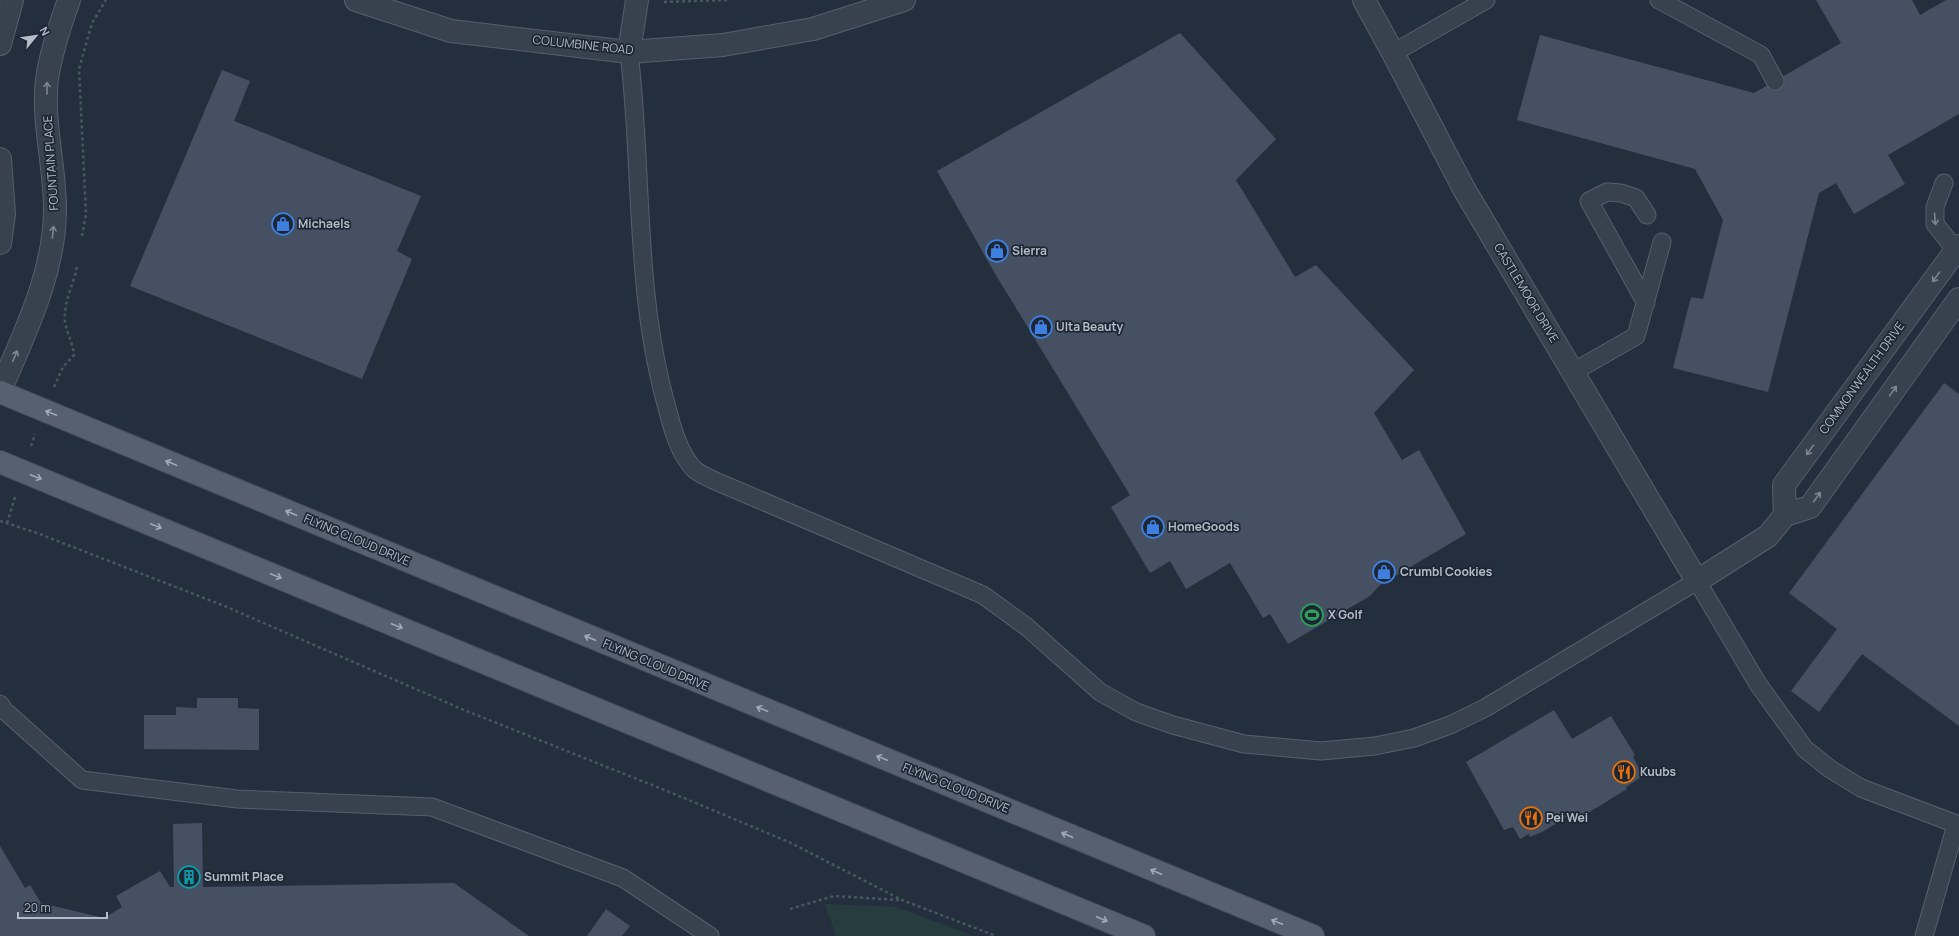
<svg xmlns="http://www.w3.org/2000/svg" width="1959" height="936" font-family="Manrope,sans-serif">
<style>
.green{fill:#263c3f}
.building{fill:#455162}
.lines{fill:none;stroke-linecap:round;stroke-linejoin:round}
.service-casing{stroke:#565f6c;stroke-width:19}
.minor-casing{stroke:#565f6c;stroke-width:24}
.tertiary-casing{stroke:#565f6c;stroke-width:24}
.primary-casing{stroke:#414a57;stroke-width:24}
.path{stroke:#44595c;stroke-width:2.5;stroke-dasharray:3 3;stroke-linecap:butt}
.service{stroke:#38414e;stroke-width:17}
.minor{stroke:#38414e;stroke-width:22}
.tertiary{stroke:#38414e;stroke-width:22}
.primary{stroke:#56606e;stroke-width:22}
.oneway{stroke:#7c8592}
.oneway2{stroke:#a1aab7}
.labels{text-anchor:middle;stroke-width:3.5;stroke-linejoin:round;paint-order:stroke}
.street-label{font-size:12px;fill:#b4bcc9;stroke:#1d2633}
.poi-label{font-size:12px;font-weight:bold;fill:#b4bcc9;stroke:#1d2633;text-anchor:start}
</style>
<rect width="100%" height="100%" fill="#242f3e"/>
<path class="green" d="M825,904L896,907L974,936H835L833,927Z"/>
<path class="building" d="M1816,0H1912L1920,15L1946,0H1959V114L1888,155L1905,184L1854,214L1836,183L1819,193L1768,392L1673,368L1691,297L1703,299L1723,220L1695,169L1517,120L1540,35L1754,93L1841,43Z
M1180,33L1276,139L1236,180L1295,277L1316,265L1414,370L1374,413L1402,460L1419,450L1466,534L1380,585L1370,596L1288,644L1270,614L1263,618L1230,563L1186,589L1170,561L1150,573L1111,507L1130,495L994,272L937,171Z
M222,70L250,81L234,121L421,196L397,251L412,259L362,379L130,286Z
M1944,383L1959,394V726L1862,654L1819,712L1791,691L1837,629L1789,593Z
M197,698H238V708L259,709V750L144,749V715H176V707L197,708Z
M1554,710L1572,739L1611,716L1635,755L1633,757L1643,776L1626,787L1627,789L1575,821L1572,814L1542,832L1530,837L1529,834L1520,839L1513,827L1504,830L1466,762Z
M202,823L203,887L454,883L529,936H0V846L25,888L30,885L41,903L104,918L122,907L116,896L160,871L170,887H174L173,824Z
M606,909L630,926L622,936H587Z"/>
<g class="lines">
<g class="service-casing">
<path id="service" d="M1659,0L1761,55L1775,81
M629,52C643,169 634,289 666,404C672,426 677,450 693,468C697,473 707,477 713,480L983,595L1027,627L1100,692L1136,712L1173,725L1244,744L1321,751L1375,746L1414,738L1450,725L1485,708L1697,581L1758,684L1805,749L1830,769L1861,788L1959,825
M1393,53L1486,0
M1944,183L1935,207V224L1959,254
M1646,303L1589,201L1607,192L1621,193L1636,198L1647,215
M1573,372L1636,336L1662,242
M0,704L4,710L82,780L237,799L432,807L623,878L710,936
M1924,936L1956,825"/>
</g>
<g class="minor-casing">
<path id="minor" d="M1364,0L1393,53L1464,189L1697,581L1768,536L1785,515L1810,507L1959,299
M629,52L637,0
M1785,515L1784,485L1959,246"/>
</g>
<g class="tertiary-casing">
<path id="tertiary" d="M356,0L451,31L629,52L723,45L813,29L904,0
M0,44L12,0
M0,159L4,214L0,243
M0,391C24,334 55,273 55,209C55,166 42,122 47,79C51,52 60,25 69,0"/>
</g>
<g class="primary-casing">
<path id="primary" d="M0,392L1313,936
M0,462L1144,936"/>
</g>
<path class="path" d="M664,2L727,0
M82,236L86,214L79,69L92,23L106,0
M54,387L63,367L74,355C73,340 63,329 65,313C66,298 74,282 77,267
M31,446L35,434
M0,521L37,533L222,605L464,710L672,793L791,843L902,900L996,936
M7,523L15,497
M790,909L834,896L899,900"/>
<use href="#service" class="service"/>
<use href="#minor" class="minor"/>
<use href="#tertiary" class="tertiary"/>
<use href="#primary" class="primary"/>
</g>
<defs><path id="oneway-shaft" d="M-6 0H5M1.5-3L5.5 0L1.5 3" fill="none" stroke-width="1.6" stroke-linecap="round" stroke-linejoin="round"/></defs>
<g class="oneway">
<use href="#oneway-shaft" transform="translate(47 88) rotate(-90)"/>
<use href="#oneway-shaft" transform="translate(1935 219) rotate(85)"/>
<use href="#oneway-shaft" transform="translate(53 232) rotate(-84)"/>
<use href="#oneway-shaft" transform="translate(1936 277) rotate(126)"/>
<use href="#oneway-shaft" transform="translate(15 356) rotate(-67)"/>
<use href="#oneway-shaft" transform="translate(1893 391) rotate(-54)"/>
<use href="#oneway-shaft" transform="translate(1810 450) rotate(126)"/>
<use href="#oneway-shaft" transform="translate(1817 497) rotate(-54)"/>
</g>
<g class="oneway2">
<use href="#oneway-shaft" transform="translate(51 413) rotate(-158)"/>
<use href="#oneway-shaft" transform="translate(171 463) rotate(-157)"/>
<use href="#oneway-shaft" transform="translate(36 477) rotate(22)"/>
<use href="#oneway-shaft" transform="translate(291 513) rotate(-157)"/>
<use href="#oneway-shaft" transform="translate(156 526) rotate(22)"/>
<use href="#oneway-shaft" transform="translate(276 576) rotate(22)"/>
<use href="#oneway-shaft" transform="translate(397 626) rotate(22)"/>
<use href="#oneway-shaft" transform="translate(590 638) rotate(-157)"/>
<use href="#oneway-shaft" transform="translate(762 709) rotate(-158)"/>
<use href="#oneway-shaft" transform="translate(882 758) rotate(-158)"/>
<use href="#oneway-shaft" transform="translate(1067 835) rotate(-157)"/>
<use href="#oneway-shaft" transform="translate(1156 872) rotate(-157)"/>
<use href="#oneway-shaft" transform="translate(1102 919) rotate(23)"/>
<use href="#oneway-shaft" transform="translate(1277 922) rotate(-158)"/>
</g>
<defs>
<g id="shop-ring" transform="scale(1.15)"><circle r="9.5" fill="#1d2633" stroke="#3f7fe0" stroke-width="1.5"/><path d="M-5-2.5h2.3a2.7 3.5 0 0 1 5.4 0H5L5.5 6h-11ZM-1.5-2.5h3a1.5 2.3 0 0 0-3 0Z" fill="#3f7fe0"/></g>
<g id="stadium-ring" transform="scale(1.15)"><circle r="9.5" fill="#1d2633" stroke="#2e9e5b" stroke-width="1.5"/><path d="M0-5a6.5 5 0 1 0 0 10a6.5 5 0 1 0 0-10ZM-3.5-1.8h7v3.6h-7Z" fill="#2e9e5b"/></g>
<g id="restaurant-ring" transform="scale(1.15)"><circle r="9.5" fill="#1d2633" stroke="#e8710a" stroke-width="1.5"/><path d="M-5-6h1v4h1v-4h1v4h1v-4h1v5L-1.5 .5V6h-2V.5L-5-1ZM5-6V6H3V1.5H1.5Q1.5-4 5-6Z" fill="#e8710a"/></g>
<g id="building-ring" transform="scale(1.15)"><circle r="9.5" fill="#1d2633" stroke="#0f9aa8" stroke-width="1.5"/><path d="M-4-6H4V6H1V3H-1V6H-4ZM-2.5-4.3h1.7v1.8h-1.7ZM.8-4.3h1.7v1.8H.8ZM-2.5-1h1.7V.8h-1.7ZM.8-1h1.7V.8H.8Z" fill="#0f9aa8"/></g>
</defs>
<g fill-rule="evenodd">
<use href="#shop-ring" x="283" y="224"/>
<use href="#shop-ring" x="997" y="251"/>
<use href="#shop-ring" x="1041" y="327"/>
<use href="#shop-ring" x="1153" y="527"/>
<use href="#shop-ring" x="1384" y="572"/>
<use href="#stadium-ring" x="1312" y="615"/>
<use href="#restaurant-ring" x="1624" y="772"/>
<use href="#restaurant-ring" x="1531" y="818"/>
<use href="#building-ring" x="189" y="877"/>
</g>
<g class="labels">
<g class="street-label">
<text transform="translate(583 45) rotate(6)" y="4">COLUMBINE ROAD</text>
<text transform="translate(51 163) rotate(-94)" y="4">FOUNTAIN PLACE</text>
<text transform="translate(1526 293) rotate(59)" y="4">CASTLEMOOR DRIVE</text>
<text transform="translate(1862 378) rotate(-54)" y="4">COMMONWEALTH DRIVE</text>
<text transform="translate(357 540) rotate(23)" y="4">FLYING CLOUD DRIVE</text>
<text transform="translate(656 665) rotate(23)" y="4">FLYING CLOUD DRIVE</text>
<text transform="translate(956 788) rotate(22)" y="4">FLYING CLOUD DRIVE</text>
</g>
<g class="poi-label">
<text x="298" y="228">Michaels</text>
<text x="1012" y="255">Sierra</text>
<text x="1056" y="331">Ulta Beauty</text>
<text x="1168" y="531">HomeGoods</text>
<text x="1400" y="576">Crumbl Cookies</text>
<text x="1328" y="619">X Golf</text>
<text x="1640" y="776">Kuubs</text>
<text x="1546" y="822">Pei Wei</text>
<text x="204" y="881">Summit Place</text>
</g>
</g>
<g transform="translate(36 36) rotate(61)" stroke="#1d2633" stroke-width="3" paint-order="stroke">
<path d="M0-3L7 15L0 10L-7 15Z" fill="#b4bcc9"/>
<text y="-6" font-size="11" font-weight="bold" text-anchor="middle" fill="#b4bcc9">N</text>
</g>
<path d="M18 912v6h89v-6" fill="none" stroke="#b4bcc9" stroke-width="2"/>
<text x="24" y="912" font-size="12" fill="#b4bcc9" stroke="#1d2633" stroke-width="3" paint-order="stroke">20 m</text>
</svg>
